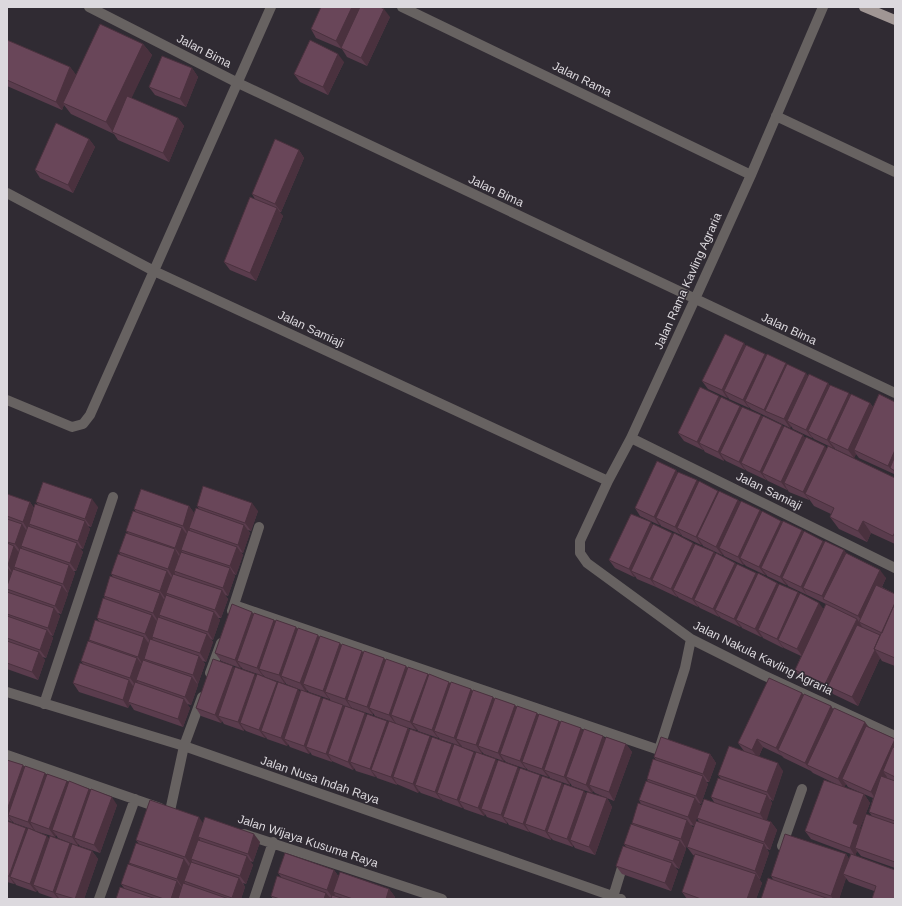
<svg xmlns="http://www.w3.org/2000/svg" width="902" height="906" font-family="Arial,sans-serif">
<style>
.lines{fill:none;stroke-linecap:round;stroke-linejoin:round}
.street{stroke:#676261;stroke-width:10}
.primary{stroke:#a09694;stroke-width:10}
.wall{fill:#5a3c4d;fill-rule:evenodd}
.shaded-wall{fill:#4a313e}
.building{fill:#694659;stroke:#4a313e}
.labels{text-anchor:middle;stroke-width:3;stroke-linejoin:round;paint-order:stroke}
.street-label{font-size:12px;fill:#dcd9de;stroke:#302b33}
</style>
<rect width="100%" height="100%" fill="#302b33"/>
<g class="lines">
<path class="street" d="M89,7L238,83L895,393
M402,7L751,175
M823,7L751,175L695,299L631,438L608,481L580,541V553L587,563L691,639L763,675L895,736
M776,116L895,172
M7,193L154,271L608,481
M7,400L72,427L83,424L90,415L271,7
M631,438L895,568
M234,605L659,750
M232,611L259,527
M210,673L221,643
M7,692L184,746L621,899
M44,704L113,497
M659,750L685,668L691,639
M7,755L160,808
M170,811L184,746L202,697
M244,834L442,899
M782,846L802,789
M613,897L624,861
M99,899L135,799
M254,899L273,842"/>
<path class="primary" d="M864,7L895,20"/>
</g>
<path class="wall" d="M358,7L360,9L390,17L367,66L347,57L342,49L316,38L311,29Z
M7,40L70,67L76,75L143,44L152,55L131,98L178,118L184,126L169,162L118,140L114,134L71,114L64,105L62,110L7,86Z
M344,62L328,95L300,82L294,74Z
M192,68L198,77L186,107L155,95L149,87Z
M89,139L95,147L73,193L40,178L35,170Z
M299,150L304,158L281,212H279L283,216L256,281L230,270L224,262L255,199L252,194Z
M744,343L745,346L765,354L766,356L786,363L787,365L808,376L828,383L830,386L870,403L873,407L895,402V476L894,474L859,458L856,454L854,458L835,449L834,447L833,448L814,439L812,437V438L793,429L791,426L790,428L751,409L749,407V408L729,399L728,397L727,398L708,389L702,381Z
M721,398L782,425L783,428L803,435L805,438L827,449L895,478V544L871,533L867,542L839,529L830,517L831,514L814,506L809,499V500L789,492L787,489V490L768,481L766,479V480L747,471L745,469V470L726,461L724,459V461L705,452L703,449V450L684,441L678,433Z
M676,470L677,473L718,491L719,492L738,500L740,502L760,510L762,513L802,530L804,533L823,541L824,542L844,550L846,553L886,578L882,587L895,594V666L882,661L880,658L858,706L833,694L832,692H831L800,678L795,670L801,656L784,648L783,647V648L763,638L762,636L761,637L742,628L741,626L740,627L721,618L719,616V617L700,608L698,606V607L679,598L677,596V597L658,588L656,587L637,579L635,576L634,577L615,568L609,560L653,525L694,544L714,552L716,555L735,563L737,565L756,573L758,575L777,583L779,585L798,592L800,594L824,609L826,604L788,586L787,584L786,585L767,576L766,574L765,575L746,566L744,564L743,565L724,556L723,554L722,555L703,546L702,544L701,545L682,536L681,534V535L661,526L660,524L659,525L640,516L635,508Z
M7,494L30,502L34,508L38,505L36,502L98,507L91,527L88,526L90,529L83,549L80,548L83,552L76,571H74L75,573L68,593L66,592L68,594L61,614L58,613L60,616L53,636L51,635L53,638L46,658L42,657L45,660L38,680L7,669Z
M189,506L194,513L199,509L197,506L258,511L251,531L248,530L250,533L243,553L241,552L243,555L236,575L233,574L235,576L228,596L225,595L228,599L221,618H218L220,620L213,640L211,639L213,642L206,662L203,661L205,664L198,684L197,683L198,685L191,705L187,704L190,708L183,727L134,710L130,704L128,708L79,692L73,683L84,665L81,661L90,642L89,640L99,621L97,618L105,599L104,596L113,577L111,574L121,556L119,552L128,533L126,531L136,512L134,509Z
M254,614L274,620L276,621L296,627L297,629L320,638L363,652L384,658L386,661L406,666L407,668L428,674L429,676L451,684L471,689L473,692L493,697L495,699L515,705L516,707L539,715L559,721L561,723L605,739L626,744L632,752L614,801L595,793L593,791L592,793L572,786L570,783V785L550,778L549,776L548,777L528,770L526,768V769L506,762L504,760L503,761L484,754L482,752V754L462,747L461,745L460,746L440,739L438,737V738L418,731L417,729L416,730L396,724L395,722V723L375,716L373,713V715L352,708L351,707V708L331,701L329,698V699L309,692L307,690L306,692L286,684L285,682V684L265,677L263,675V676L243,669L241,667L240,668L221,661L215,653Z
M234,669L256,676L277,682L278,684L322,700L343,705L344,707L365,713L366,715L387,721L388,723L408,728L410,730L432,738L452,744L454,746L474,752L475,754L498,762L541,777L586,793L607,798L612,807L595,855L575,848L573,845V847L553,840L551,838V840L530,832L529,831V832L509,825L507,822V824L487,817L485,814L484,816L464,809L463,807L462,808L443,801L441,799V800L421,793L419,791L418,793L399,785L397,784V785L377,778L376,776L375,777L356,771L354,768L353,770L334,762L332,761V762L312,755L310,752L309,754L290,747L288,744L287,746L267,739L266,737L265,738L246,731L244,729V731L224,724L222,721L221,723L201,716L196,708Z
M802,693L804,696L831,706L833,709L869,727L895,739V868L861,856L857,851L855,856L895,870L874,891L849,882L846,878L839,899H761L774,881L771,876L846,854L849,859L851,854L811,839L805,831L836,784L813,773L811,771L784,758L782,756L763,747L759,756L783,771L773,801L770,799L772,803L766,820L771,822L777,830L770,850L767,849L769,853L760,879H759L762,883L756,899H687L682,892L695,856L693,855L687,847L699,822L697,818L714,802L711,797L721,779L718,775L744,751L738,743ZM846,784L848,787L873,798L869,812L872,816L861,830L860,828L870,803L864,794L844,787Z
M710,754L716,763L709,782H706L708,784L701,804L699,803L701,806L694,826L691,825L693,828L686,848L685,847L686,849L679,869L675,867L678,871L671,891L622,874L616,866L627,848L624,844L633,825L632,823L641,804L639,800L648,782L647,779L656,760L654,757Z
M7,760L23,765L25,768L68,783L89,789L91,791L117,805L100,853L80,846L78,844V846L58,838L56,835L55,837L35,831L34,829V830L14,823L12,821V822L7,820Z
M7,821L26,828L27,830L49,838L70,843L72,846L92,851L98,859L84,899H59V898V899H56L39,893L37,890L36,892L16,885L15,883L14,884L7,882Z
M203,823L260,842L253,862L250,861L253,865L246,884L243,883L245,887L241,899H116L124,888L121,884L131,865L129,863L139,844L136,840Z
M334,870L339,877L389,889L395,897L394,899H331V898L329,897L331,899H273L271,896L281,877L278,873Z"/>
<path class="shaded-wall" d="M352,7H358L360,10L342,49L336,41Z
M384,9L390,17L367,66L361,58Z
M143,44L152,55L115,133L113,132L106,122Z
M338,54L344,62L328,95L323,87Z
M70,67L76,75L63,103L64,105L62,110L56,102Z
M192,68L198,77L186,107L180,99Z
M178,118L184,126L169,162L163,153Z
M89,139L95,147L73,193L68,185Z
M299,150L304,158L281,212L275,204Z
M277,208L283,216L256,281L250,273Z
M744,343L749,352L724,391L728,397L727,398L722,390Z
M765,354L771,362L745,401L749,407V408L743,400Z
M786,363L792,372L765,411L770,418L764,410Z
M806,373L812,381L787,421L791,426L790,428L784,419Z
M828,383L834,392L808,431L812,437V438L806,430Z
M849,393L855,402L829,441L834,447L833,448L827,440Z
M719,396L725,404L699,443L703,449V450L697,442Z
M870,403L876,412L854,450L856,454L854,458L848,450Z
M740,406L746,414L720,453L724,459V461L718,452Z
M761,415L767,424L741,463L745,469V470L739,462Z
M782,425L788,434L762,473L766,479V480L760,472Z
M803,435L809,444L784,483L787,489V490L781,482Z
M825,446L831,454L805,494L809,499V500L803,492Z
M895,450V471L890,468L888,466Z
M676,470L681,479L656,518L660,524L659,525L654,517Z
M697,480L703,489L677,528L681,534V535L675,527Z
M718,491L723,499L697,537L702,544L701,545L696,537Z
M92,499L98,507L91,527L85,519Z
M738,500L744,508L719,548L723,554L722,555L716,547Z
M30,502L35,510L29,524L30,526L28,530L23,522Z
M252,503L258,511L251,531L245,523Z
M189,506L195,514L189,528L190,530L188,534L183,526Z
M760,510L766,518L740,558L744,564L743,565L738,557Z
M85,521L90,529L83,549L78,541Z
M781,521L787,529L761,568L766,574L765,575L759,567Z
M863,521L871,533L867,542L858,531Z
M651,522L656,531L631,571L635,576L634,577L629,569Z
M22,524L28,533L21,546L22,548L21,552L15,544Z
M244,525L250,533L243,553L238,545Z
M182,528L188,536L181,550L182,551L181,556L175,548Z
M802,530L808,538L782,578L787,584L786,585L780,577Z
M672,533L678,541L652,580L656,587L650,579Z
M823,541L829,549L803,588L807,595L801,587Z
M77,543L83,552L76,571L70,563Z
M693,543L699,551L673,590L677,596V597L671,589Z
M14,546L20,554L14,567L15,569L13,574L8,565Z
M237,547L243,555L236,575L230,566Z
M175,549L180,558L174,571L175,573L173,577L168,569Z
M844,550L850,558L824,600L822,596Z
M714,552L720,560L694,600L698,606V607L692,599Z
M735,563L741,571L715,610L719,616V617L713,609Z
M69,565L75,573L68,593L63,584Z
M7,567L13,575L7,589Z
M230,568L235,576L228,596L223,588Z
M880,570L886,578L864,624L858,616Z
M167,571L173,580L166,593L167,595L166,599L160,591Z
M756,573L762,581L736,620L741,626L740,627L734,619Z
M777,583L783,591L758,630L762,636L761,637L755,629Z
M62,586L68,594L61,614L55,606Z
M222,590L228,599L221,618L215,610Z
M798,592L804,601L778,640L783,647V648L777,639Z
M160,593L165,601L159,615L160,616L158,621L153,613Z
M819,603L825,611L803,657L797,649Z
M54,608L60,616L53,636L48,628Z
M214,612L220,620L213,640L208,632Z
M252,612L258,620L237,661L241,667L240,668L235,660Z
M152,615L158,623L152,637L153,638L151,643L145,634Z
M857,619L863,628L828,686L832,692H831L825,684Z
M274,620L280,628L259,669L263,675V676L257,668Z
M296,627L302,635L281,676L285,682V684L279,675Z
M47,630L53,638L46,658L40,650Z
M207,634L213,642L206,662L200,653Z
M318,635L323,643L303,684L307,690L306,692L300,683Z
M144,637L150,645L144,659L145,660L143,665L138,657Z
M340,643L346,651L325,692L329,698V699L323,691Z
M875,650L880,658L858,706L852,697Z
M362,651L368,659L347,700L351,707V708L345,699Z
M39,652L45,660L38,680L32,672Z
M199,656L205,664L198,684L193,675Z
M137,658L143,666L136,680L138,682L136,686L130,678Z
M384,658L390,666L369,708L373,713V715L367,707Z
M233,666L238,674L218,716L222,721L221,723L215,715Z
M406,666L412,675L391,715L395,722V723L389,715Z
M255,674L261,682L240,723L244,729V731L238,722Z
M428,674L433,682L412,723L417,729L416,730L410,722Z
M192,677L198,685L191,705L185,697Z
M129,680L135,689L128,702L130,704L128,708L123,700Z
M277,682L282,690L261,731L266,737L265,738L259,730Z
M449,682L455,690L434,731L438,737V738L432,730Z
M298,689L304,697L284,739L288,744L287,746L281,738Z
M471,689L477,697L456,739L461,745L460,746L454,738Z
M802,693L808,702L778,750L782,756L776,748Z
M321,697L326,706L306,747L310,752L309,754L304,746Z
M493,697L499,705L478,746L482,752V754L476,745Z
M184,699L190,708L183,727L178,719Z
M343,705L349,713L328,754L332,761V762L326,754Z
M515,705L521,713L500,754L504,760L503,761L498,753Z
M831,706L837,715L807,765L811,771L805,763Z
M365,713L370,721L350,762L354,768L353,770L348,762Z
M537,713L543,721L522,762L526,768V769L520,761Z
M387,721L393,729L371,770L376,776L375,777L370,769Z
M559,721L565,729L544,770L549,776L548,777L542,769Z
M865,722L871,730L842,779L846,784L844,788L838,779Z
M408,728L414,736L393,777L397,784V785L391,777Z
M581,728L587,736L566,777L570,783V785L564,777Z
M430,736L436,744L415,785L419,791L418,793L413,784Z
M603,736L609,744L589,785L593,791L592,793L586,785Z
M757,739L763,747L758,758L752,750Z
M895,739V759L883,771L887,777L876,800L871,792Z
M452,744L458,752L437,793L441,799V800L435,792Z
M626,744L632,752L614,801L609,792Z
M474,752L480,760L459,801L463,807L462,808L457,800Z
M710,754L716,763L709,782L703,774Z
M496,759L501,767L481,809L485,814L484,816L478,808Z
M778,763L783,771L773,801L767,792Z
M23,765L28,773L8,815L12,821V822L7,815V810Z
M518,767L524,775L503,817L507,822V824L501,815Z
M45,773L51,781L30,822L34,829V830L28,822Z
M540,775L546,783L525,824L529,831V832L523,824Z
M703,776L708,784L701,804L696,796Z
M67,781L72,789L52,830L56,835L55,837L49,829Z
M562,783L568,791L547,832L551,838V840L545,831Z
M89,789L95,797L74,838L78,844V846L72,837Z
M584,791L590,799L570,840L573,845V847L567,839Z
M864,794L870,803L860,828L864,834L855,848L857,851L855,856L850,848L853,823Z
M767,795L772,803L766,823L760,814Z
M112,797L117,805L100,853L94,845Z
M607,798L612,807L595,855L589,847Z
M695,798L701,806L694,826L688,817Z
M199,817L205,826L198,837L200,839L193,860L191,859L192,861L191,865L185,857Z
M687,820L693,828L686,848L681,839Z
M771,822L777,830L770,850L764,842Z
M26,828L32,836L10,877L15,883L14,884L9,876Z
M254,834L260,842L253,862L248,854Z
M47,836L53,844L33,885L37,890L36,892L30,884Z
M680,841L686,849L679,869L673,861Z
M70,843L76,851L55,893L59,898L58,899L53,892Z
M764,844L769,853L760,879L755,871Z
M92,851L98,859L84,899H75Z
M846,854L851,862L843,874L846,878L839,899H833L831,896Z
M247,856L253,865L246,884L240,876Z
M184,859L190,868L184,881L185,883L183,888L177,879Z
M672,863L678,871L671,891L665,883Z
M334,870L340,879L333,892L335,894L333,898L327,890Z
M756,874L762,883L756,899H747Z
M239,878L245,887L241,899H233L232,898Z
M177,881L183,889L179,899H171Z
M389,889L395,897L394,899H386Z
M326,893L331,899H324Z"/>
<path class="building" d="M321,7H352L336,41L311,29Z
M360,7H380L384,9L361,58L341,48Z
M100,24L143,44L106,122L63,103Z
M7,40L70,67L56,102L7,80Z
M310,40L338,54L323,87L294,74Z
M162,56L192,68L180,99L149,87Z
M127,96L178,118L163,153L112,132Z
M56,123L89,139L68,185L35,170Z
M275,139L299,150L275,204L252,194Z
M250,197L277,208L250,273L224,262Z
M725,334L744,343L722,390L702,381Z
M746,345L765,354L743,400L724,391Z
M767,354L786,363L764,410L745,401Z
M787,364L806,373L784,419L765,411Z
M809,374L828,383L806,430L787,421Z
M830,385L849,393L827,440L808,431Z
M700,387L719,396L697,442L678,433Z
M851,394L870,403L848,450L829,441Z
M879,394L895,402V450L888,466L854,450Z
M721,397L740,406L718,452L699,443Z
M742,407L761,415L739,462L720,453Z
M763,416L782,425L760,472L741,463Z
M784,426L803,435L781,482L762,473Z
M806,437L825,446L803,492L784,483Z
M828,446L895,478V532L893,536L863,521L858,531L830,517L834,508L805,494Z
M895,456V471L890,468Z
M657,461L676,470L654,517L635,508Z
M678,472L697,480L675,527L656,518Z
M699,481L718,491L696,537L677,528Z
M43,482L92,499L85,519L36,502Z
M203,486L252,503L245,523L197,506Z
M141,489L189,506L183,526L134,509Z
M719,491L738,500L716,547L697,537Z
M7,494L30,502L23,522L7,516Z
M741,501L760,510L738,557L719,548Z
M35,504L85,521L78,541L29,524Z
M196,508L244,525L238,545L189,528Z
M133,511L182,528L175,548L126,531Z
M762,511L781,521L759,567L740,558Z
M631,514L651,522L629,569L609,560Z
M7,519L22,524L15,544L7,542Z
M783,521L802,530L780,577L761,568Z
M653,524L672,533L650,579L631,571Z
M28,526L77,543L70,563L21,546Z
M188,530L237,547L230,566L181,550Z
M804,531L823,541L801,587L782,578Z
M126,533L175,549L168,569L119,552Z
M674,533L693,543L671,589L652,580Z
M825,541L844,550L822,596L803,588Z
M7,543L14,546L8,565H7Z
M695,544L714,552L692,599L673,590Z
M20,548L69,565L63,584L14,567Z
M181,552L230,568L223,588L174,571Z
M716,553L735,563L713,609L694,600Z
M846,553L880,570L858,616L823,599Z
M118,554L167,571L160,591L111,574Z
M737,564L756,573L734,619L715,610Z
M13,569L62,586L55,606L7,589V586Z
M758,573L777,583L755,629L736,620Z
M173,574L222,590L215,610L166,593Z
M110,576L160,593L153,613L104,596Z
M779,584L798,592L777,639L758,630Z
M876,585L895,594V603L882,633L859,622Z
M7,592L54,608L48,628L7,614Z
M800,593L819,603L797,649L778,640Z
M166,595L214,612L208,632L159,615Z
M103,598L152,615L145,634L97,618Z
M895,603V658L874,649Z
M232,604L252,612L235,660L215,653Z
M826,604L857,619L825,684L795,670Z
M254,613L274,620L257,668L237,661Z
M7,616L47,630L40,650L7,638Z
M158,617L207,634L200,653L152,637Z
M95,620L144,637L138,657L89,640Z
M276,620L296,627L279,675L259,669Z
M857,625L880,635L874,649L875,650L852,697L828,686Z
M298,628L318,635L300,683L281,676Z
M320,636L340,643L323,691L303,684Z
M150,639L199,656L193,675L144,659Z
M7,641L39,652L32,672L7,663Z
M88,641L137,658L130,678L81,661Z
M342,644L362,651L345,699L325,692Z
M364,651L384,658L367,707L347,700Z
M213,659L233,666L215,715L196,708Z
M386,659L406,666L389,715L369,708Z
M143,660L192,677L185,697L136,680Z
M80,663L129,680L123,700L73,683Z
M235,667L255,674L238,722L218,716Z
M408,667L428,674L410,722L391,715Z
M257,674L277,682L259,730L240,723Z
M429,674L449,682L432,730L412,723Z
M769,678L802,693L776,748L757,739L752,750L738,743Z
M135,682L184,699L178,719L128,702Z
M278,682L298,689L281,738L261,731Z
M451,682L471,689L454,738L434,731Z
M301,690L321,697L304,746L284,739Z
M473,690L493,697L476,745L456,739Z
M804,694L831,706L805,763L778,750Z
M323,698L343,705L326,754L306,747Z
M495,698L515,705L498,753L478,746Z
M345,706L365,713L348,762L328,754Z
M517,706L537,713L520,761L500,754Z
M834,708L865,722L838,779L807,765Z
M367,714L387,721L370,769L350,762Z
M539,714L559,721L542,769L522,762Z
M389,721L408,728L391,777L371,770Z
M561,721L581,728L564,777L544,770Z
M866,726L895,739L871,792L842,779Z
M410,729L430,736L413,784L393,777Z
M584,729L603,736L586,785L566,777Z
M432,737L452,744L435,792L415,785Z
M606,737L626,744L609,792L589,785Z
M661,737L710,754L703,774L654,757Z
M454,744L474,752L457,800L437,793Z
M729,746L778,763L767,792L718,775Z
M893,747L895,748V777L883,771Z
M476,752L496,759L478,808L459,801Z
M653,759L703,776L696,796L647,779Z
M7,760L23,765L7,810Z
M498,760L518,767L501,815L481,809Z
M25,766L45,773L28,822L8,815Z
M520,768L540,775L523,824L503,817Z
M47,774L67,781L49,829L30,822Z
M542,776L562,783L545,831L525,824Z
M881,776L895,781V821L869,812Z
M718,778L767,795L760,814L711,797Z
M824,780L864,794L853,823L858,825L850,848L805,831Z
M69,781L89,789L72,837L52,830Z
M646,781L695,798L688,817L639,800Z
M564,784L584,791L567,839L547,832Z
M91,789L112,797L94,845L74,838Z
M587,792L607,798L589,847L570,840Z
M704,799L771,822L764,842L697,818Z
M150,800L199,817L185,857L136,840Z
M638,803L687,820L681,839L632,823Z
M866,814L895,824V862L855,848Z
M205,817L254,834L248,854L198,837Z
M7,821L26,828L9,876H7Z
M696,821L764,844L755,871L687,847Z
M631,824L680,841L673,861L624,844Z
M28,828L47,836L30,884L10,877Z
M785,834L846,854L831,896L771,876Z
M50,836L70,843L53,892L33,885Z
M198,840L247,856L240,876L191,859Z
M136,843L184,859L177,879L129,863Z
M72,844L92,851L75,899L55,893Z
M623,846L672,863L665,883L616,866Z
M285,853L334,870L327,890L278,873Z
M695,854L756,874L747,899H701L682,892Z
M851,854L895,870V899H872L876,886L843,874Z
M191,862L239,878L232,898L184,881Z
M128,864L177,881L171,899H164L121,884Z
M340,872L389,889L386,899H353L333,892Z
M277,876L326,893L324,899H280L271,896Z
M768,878L829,899H761Z
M183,883L229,899H178Z
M120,887L156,899H116Z
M332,895L344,899H331Z"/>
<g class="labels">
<g class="street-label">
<text transform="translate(204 51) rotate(27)" y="4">Jalan Bima</text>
<text transform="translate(582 79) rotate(26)" y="4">Jalan Rama</text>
<text transform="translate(496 191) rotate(25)" y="4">Jalan Bima</text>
<text transform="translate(688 281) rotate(-66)" y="4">Jalan Rama Kavling Agraria</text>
<text transform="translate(311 329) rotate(25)" y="4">Jalan Samiaji</text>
<text transform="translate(789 329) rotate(25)" y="4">Jalan Bima</text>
<text transform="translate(769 491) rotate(26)" y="4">Jalan Samiaji</text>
<text transform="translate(763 658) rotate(26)" y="4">Jalan Nakula Kavling Agraria</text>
<text transform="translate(320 780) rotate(19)" y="4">Jalan Nusa Indah Raya</text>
<text transform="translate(308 841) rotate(18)" y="4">Jalan Wijaya Kusuma Raya</text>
</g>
</g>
<rect width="902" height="906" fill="none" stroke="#dcd9de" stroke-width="16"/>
</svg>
